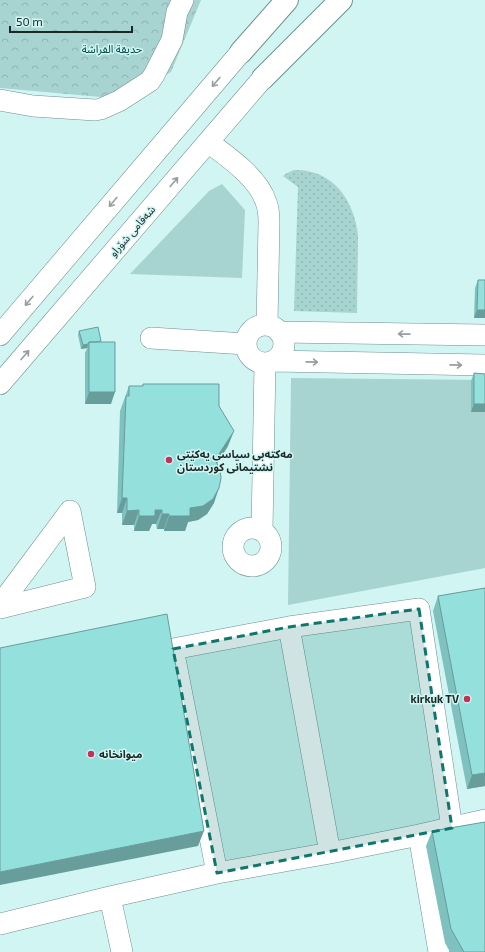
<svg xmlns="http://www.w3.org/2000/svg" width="485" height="952" font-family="'Exo 2','Noto Sans Arabic',sans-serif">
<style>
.grass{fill:url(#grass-dots)}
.park{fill:url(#park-crowns)}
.garden{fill:#a7d3d1}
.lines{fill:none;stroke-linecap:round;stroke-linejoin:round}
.minor-casing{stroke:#6e908e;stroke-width:22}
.highway-casing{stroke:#6e908e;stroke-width:24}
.minor{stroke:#fff;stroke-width:21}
.highway{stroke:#fff;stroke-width:22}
.wall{fill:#7ec1be}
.shaded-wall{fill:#679d9b}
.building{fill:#93e0dd;stroke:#679d9b}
.oneway{stroke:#989e9e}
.marked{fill:#0f766e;fill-opacity:0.2;stroke:#0f766e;stroke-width:3;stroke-dasharray:8 5;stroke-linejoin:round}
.poi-dot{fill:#c23253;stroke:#d1f5f3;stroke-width:1.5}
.labels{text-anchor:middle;stroke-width:3;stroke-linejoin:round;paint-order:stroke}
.park-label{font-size:11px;fill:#004847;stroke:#d1f5f3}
.street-label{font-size:11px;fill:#1a2827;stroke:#d1f5f3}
.poi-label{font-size:11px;font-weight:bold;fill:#1a2827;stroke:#d1f5f3;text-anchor:start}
</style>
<defs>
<pattern id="grass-dots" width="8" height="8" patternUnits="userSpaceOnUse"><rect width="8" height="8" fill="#a7d3d1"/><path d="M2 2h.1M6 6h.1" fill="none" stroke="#8fb5b3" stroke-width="1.8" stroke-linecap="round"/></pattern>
<pattern id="park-crowns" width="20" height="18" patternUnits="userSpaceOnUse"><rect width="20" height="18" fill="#a7d3d1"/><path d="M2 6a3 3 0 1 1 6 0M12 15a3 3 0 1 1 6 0" fill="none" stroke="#8fb5b3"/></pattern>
</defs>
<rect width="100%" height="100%" fill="#d1f5f3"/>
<path class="grass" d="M294,170C333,169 354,200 358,235L357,313L294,311L298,187L283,176L287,173Z"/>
<path class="park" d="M0,0H201L171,72L123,99L0,88Z"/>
<path class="garden" d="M222,184L245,210L242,278L130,274L209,191Z
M291,378L485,380V568L288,605Z"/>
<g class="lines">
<g class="minor-casing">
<path id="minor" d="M0,100L33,106L95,110L101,109L119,101L150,81L154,75L172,40L177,12L183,0
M208,142C228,157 258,177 266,202C269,209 269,216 269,223L267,325
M246 344a19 19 0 1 1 38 0a19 19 0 1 1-38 0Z
M279,332L485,335
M0,335L241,52
M151,338L246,344
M273,361L485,365
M0,384L263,78
M233 547a19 19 0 1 1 38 0a19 19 0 1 1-38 0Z
M262,531L265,363
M0,605L70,511L85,587L0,608
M289,627L330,853
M419,835L439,952
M217,873L173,649L289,627L419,609L452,828
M110,897L122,952
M0,924L110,897L217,873L330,853L419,835L485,820"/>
</g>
<g class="highway-casing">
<path id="highway" d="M241,52L287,0
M263,78L341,0"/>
</g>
<use href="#minor" class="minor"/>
<use href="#highway" class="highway"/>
</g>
<path class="wall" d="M478,280H485V318H474L475,288Z
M79,331L101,341V342L111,404H85V353L87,348L81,349L78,335Z
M474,373L485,374V412H471V381Z
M143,384L219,406L228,446L217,463L214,503L207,514L198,520L188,522L185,531H164V529H157L156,524H152L149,531H134V525H122V513H117L120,411L129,386H142Z
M485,588V786L467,789L433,611L438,596Z
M432,831L485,952H450L445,943L426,846Z"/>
<path class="shaded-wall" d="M477,310H485V318H474Z
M88,344L87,348L81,349L83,345Z
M89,392H115L111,404H85Z
M474,404H485V412H471Z
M234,431L228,446L210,475L215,460Z
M219,488L214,503L207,514L198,520L188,522L185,531H164L169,516L190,508Z
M122,498H127L122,513H117Z
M139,510L134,525H122L127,511Z
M155,510H162L156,524H152L149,531H134L139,516Z
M162,514H169L164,529H157Z
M485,773V786L467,789L472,775Z
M204,831L198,846L0,885V872Z"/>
<path class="building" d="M478,280H485V310H477Z
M98,327L101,341L96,342H89L88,344L83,345L79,331Z
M89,342H115V392H89Z
M474,373L485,374V404H474Z
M143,384H219V406L234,431L215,460L220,469L221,478L219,488L213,499L203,506L190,508V516H169V514H162V510H155V516H139V510L127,511V498H122L126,396H129V386H143Z
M485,588V773L472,775L438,596Z
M167,614L204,831L0,872V648Z
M485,822V952H464L451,929L432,831Z"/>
<defs><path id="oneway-shaft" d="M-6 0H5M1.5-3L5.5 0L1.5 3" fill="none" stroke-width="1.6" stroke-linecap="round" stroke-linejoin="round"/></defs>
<g class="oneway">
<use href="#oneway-shaft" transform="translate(216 82) rotate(130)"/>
<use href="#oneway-shaft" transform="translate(174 182) rotate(-50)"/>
<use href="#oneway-shaft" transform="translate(113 202) rotate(130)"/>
<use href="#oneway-shaft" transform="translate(29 301) rotate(130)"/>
<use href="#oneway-shaft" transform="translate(404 334) rotate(-179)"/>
<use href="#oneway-shaft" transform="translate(25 355) rotate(-49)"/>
<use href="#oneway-shaft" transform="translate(312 362) rotate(1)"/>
<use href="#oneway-shaft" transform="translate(456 365) rotate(1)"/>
</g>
<path class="marked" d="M419,609L452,828L217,873L173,649L289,627Z"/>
<g class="poi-dot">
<circle cx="169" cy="460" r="4"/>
<circle cx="467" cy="699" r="4"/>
<circle cx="91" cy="754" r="4"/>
</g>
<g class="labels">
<g class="park-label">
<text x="112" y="53">حديقة الفراشة</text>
</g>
<g class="street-label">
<text transform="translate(132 231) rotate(-49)" y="4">شەقامی شۆراو</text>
</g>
<g class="poi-label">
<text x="177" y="458">مەکتەبی سیاسی یەکێتی<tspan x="177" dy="13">نشتیمانی کوردستان</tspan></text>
<text x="459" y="703" text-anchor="end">kirkuk TV</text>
<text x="99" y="758">میوانخانە</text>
</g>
</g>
<path d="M10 26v6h122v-6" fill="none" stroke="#1a2827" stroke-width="2"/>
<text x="16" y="26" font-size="12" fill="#1a2827" stroke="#d1f5f3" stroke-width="3" paint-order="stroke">50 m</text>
</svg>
